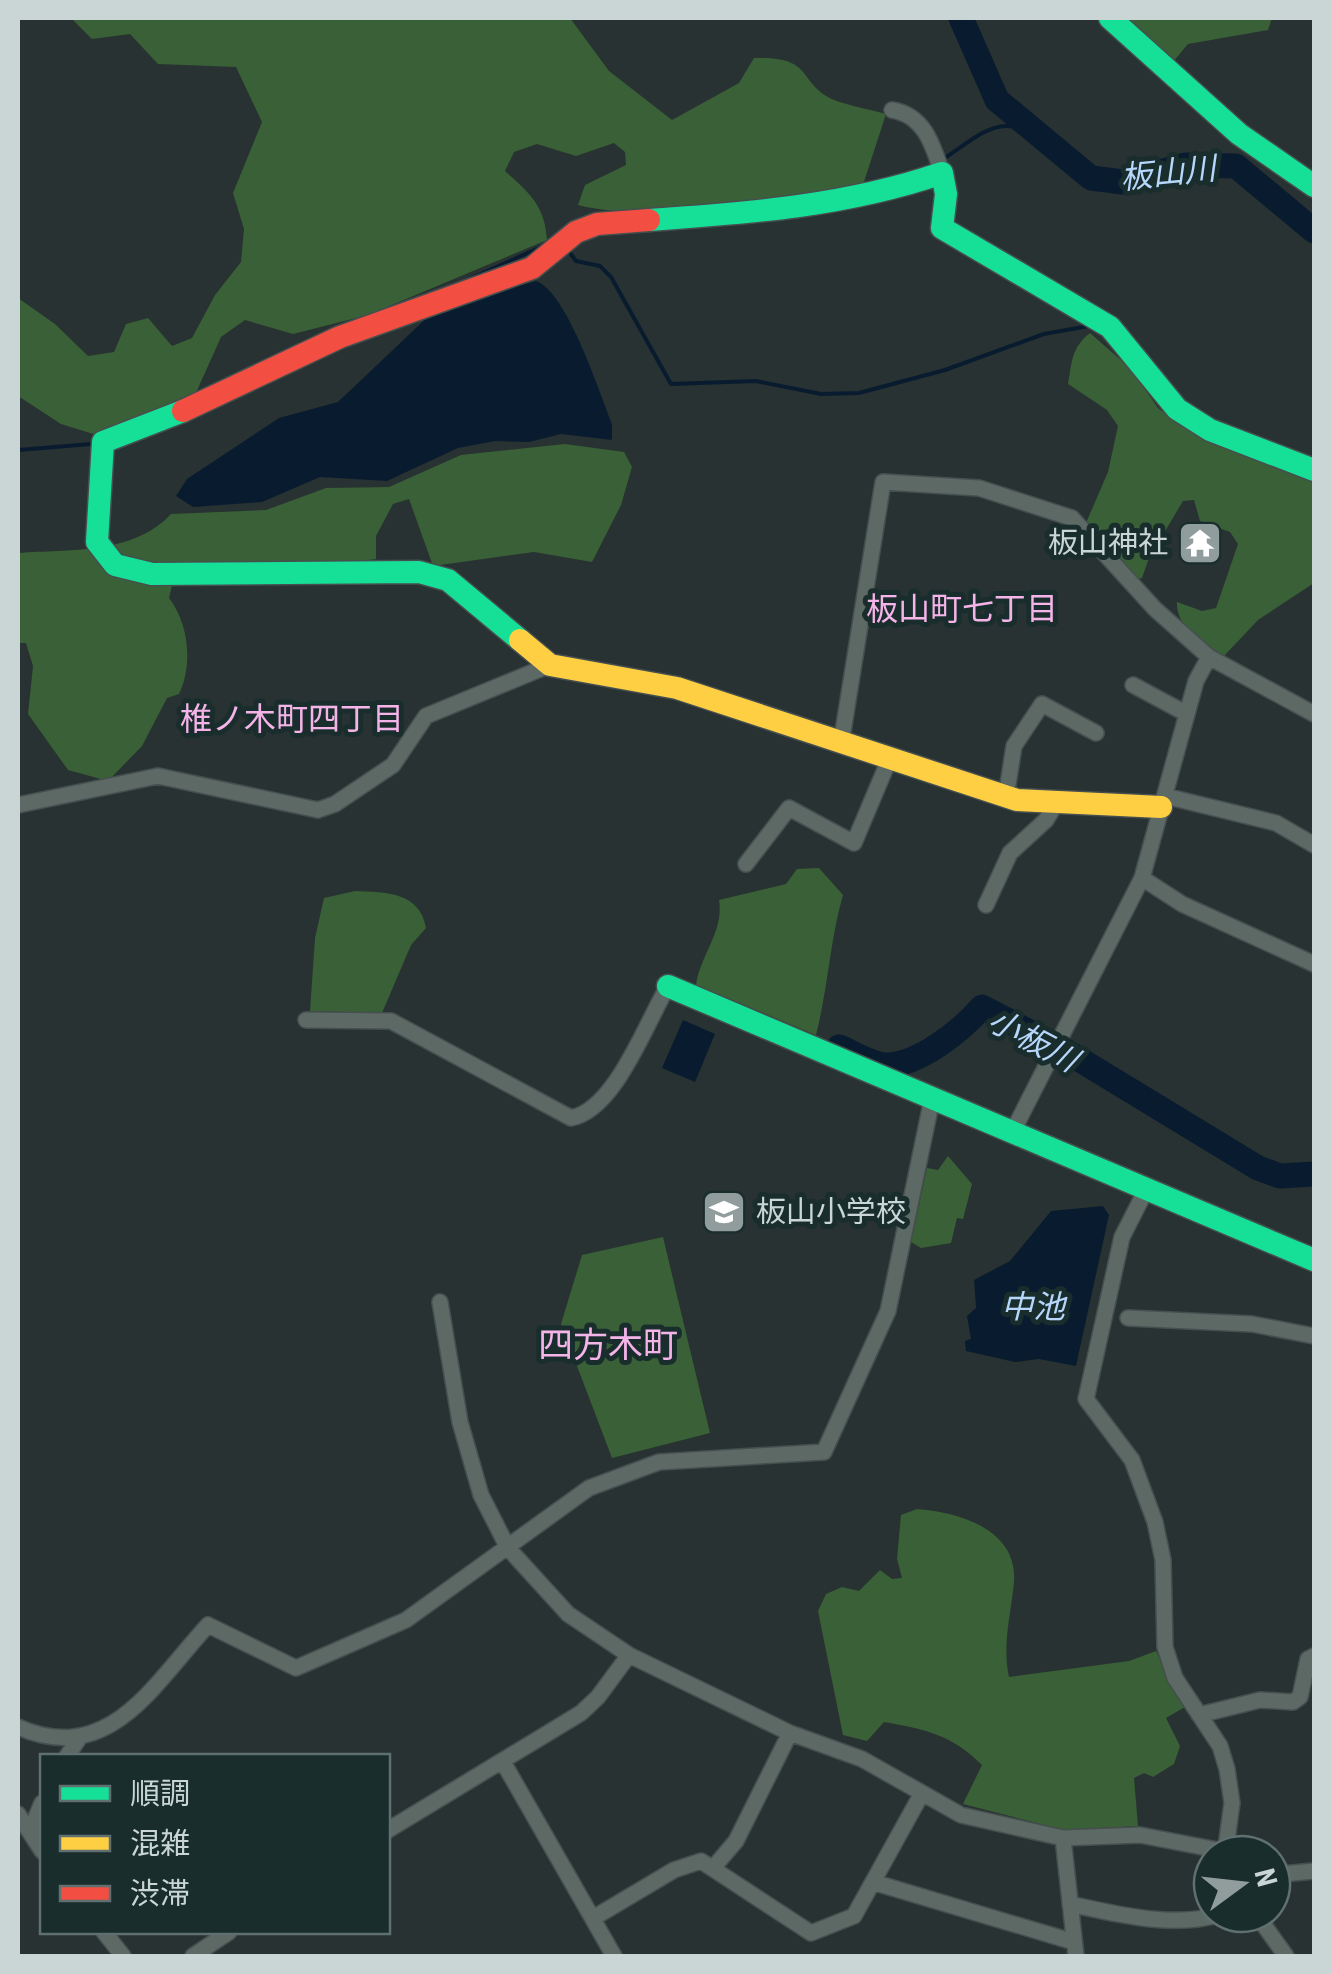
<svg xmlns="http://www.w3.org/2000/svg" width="1332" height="1974" font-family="'Roboto Condensed','Noto Sans JP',sans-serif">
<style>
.green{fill:#396036}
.water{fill:#091c2f}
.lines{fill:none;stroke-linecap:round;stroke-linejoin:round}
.stream{stroke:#091c2f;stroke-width:4}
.river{stroke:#091c2f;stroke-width:25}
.street-casing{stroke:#464f4f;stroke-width:18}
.fast-casing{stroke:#464f4f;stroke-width:25}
.slow-casing{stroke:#464f4f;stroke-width:25}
.jam-casing{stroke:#464f4f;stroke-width:25}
.street{stroke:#5c6965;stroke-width:15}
.fast{stroke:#16e098;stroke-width:22}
.slow{stroke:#ffcf43;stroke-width:22}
.jam{stroke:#f24e42;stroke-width:22}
.labels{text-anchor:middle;stroke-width:10;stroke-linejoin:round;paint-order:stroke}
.poi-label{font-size:30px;fill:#cad5d5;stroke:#192d2d;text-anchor:end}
.water-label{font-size:32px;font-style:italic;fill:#b6d7fb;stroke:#192d2d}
.neighbourhood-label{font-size:32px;fill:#f4b4e8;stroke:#192d2d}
.quarter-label{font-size:35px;fill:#f4b4e8;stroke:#192d2d}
</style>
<rect width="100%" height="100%" fill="#283232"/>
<path class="green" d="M71,18H570L609,71L672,120L739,83L754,58C815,56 796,81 832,99C848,106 869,109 886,114L862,188C787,198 648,224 578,205L585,185L626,165L625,152L614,143L576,156L537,144L514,152L505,171C530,193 545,206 547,240L368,315L293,334L245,320L221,337L195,395L103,437L61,424L18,396V298L55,324L88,356L114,352L126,324L148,318L172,346L192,338L215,295L241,262L244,229L233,193L262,122L236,67L158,64L130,34L92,39Z
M1124,18H1272L1268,30L1188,44L1173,62Z
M1090,333L1130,368L1158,408L1174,420L1222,447L1299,472L1314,482V583L1258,620L1223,657C1204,651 1175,624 1177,602L1202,611L1216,608L1238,544L1230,532L1200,521L1194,500L1183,501L1149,558L1142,578L1135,580L1086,523L1108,472L1118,426L1107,410L1068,384C1072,362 1071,348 1090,333Z
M565,444L624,452L632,467L621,505L592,562L534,552L433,566L409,499L393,504L376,536V559L172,585L169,598C189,624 193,665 179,694L167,698L142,746L108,781L68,770L28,714L33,666L26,643H18V553C69,549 133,555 171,514L266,510L326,488L389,487L461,455Z
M819,868L843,895C830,940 828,988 816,1035L696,985C701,953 724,932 719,900L786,884L797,869Z
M355,891C386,892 420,892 426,928L411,945L382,1013L310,1011L315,938L324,898Z
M948,1156L972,1184L963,1219L957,1218L951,1243L921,1248L911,1242L927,1168L938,1170Z
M663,1237L710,1433L612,1458L561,1324L582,1255Z
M917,1509C958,1512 1018,1529 1014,1582C1011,1614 1002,1645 1009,1677L1129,1661L1156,1651L1185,1707L1166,1718L1180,1746L1174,1764L1153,1777L1144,1773L1134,1778L1138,1826L1064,1830L963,1804L982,1765C952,1735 925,1729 884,1722L867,1741L843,1735L818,1611L826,1594L842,1587L859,1591L880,1570L892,1579L902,1578L897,1559L901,1515Z"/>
<path class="water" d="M536,281C567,292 599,391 612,424V440L561,434L529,442L495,441L458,448L387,481L320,477L262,502L193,507L176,496L187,479L279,418L338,402L437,308Z
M683,1020L715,1034L695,1082L662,1068Z
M1103,1206L1109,1215L1076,1366L1039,1359L1015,1362L966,1351L965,1341L971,1339L967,1316L976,1308L974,1280L1010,1261L1051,1211Z"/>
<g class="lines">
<path class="stream" d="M942,160C983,133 1001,109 1047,142
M567,249L576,261L600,266L611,277L671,384L756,381L821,394L859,393L945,370L1044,334L1089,326
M472,278L541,247
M18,450L91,444"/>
<path class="river" d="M961,18L997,100L1091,178L1123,182L1185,165L1236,166L1314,231
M839,1047C852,1052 871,1064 885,1065C918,1066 962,1030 982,1007L1064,1050L1258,1168L1280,1176L1314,1174"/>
<g class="street-casing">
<path id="street" d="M892,110C924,115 933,145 942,173
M1133,685L1187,714
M841,744L883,482L979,488L1072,518L1155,609L1209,657L1314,714
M1165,796L1276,823L1314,845
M1006,797L1014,746L1042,704L1096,733
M18,805L158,776L318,810L335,804L393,765L426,716L550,665
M746,864L789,808L854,843L889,760
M1142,878L1182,904L1314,964
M986,905L1010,853L1046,820L1057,802
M306,1020L391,1021L571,1118C615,1110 646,1023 668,986
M1013,1131L1142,878L1196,681L1209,657
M1148,1186L1122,1237L1086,1399L1132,1460L1155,1522L1163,1560L1165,1647L1175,1678L1220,1746L1227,1769L1232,1803L1225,1854
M440,1302L460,1422L481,1495L508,1548L568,1614L629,1655L790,1733L862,1759L961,1815L1063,1838L1140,1835L1223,1851
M1128,1318L1252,1324L1314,1336
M1199,1715L1260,1700L1293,1702L1300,1697L1308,1659L1314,1656
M18,1727C109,1767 153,1685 208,1625L296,1668L406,1620L589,1488L659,1462L824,1452L888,1311L932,1099
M67,1756L78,1740
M503,1762L614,1956
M18,1814L42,1851
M388,1830L581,1713L598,1697L629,1655
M36,1837L34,1822L42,1803
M1063,1838L1076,1956
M713,1868L736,1841L790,1733
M1272,1875L1314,1871
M876,1883L1074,1942
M1070,1904C1116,1914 1174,1929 1221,1914
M1256,1914L1286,1956
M595,1917L674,1870L701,1861L811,1933L854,1916L921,1795
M104,1932L123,1956
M193,1956L229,1932"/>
</g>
<g class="fast-casing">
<path id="fast" d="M1110,18L1239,134L1314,186
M649,220C749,213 846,206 942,173L946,194L942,228L1110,327L1177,409L1210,430L1314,470
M183,411L103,442L97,542L115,565L152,574L419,572L448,580L520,640
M668,986L1314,1260"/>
</g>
<g class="slow-casing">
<path id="slow" d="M520,640L550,665L677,688L1017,800L1161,807"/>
</g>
<g class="jam-casing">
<path id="jam" d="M183,411L340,337L532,268L576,232L597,224L649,220"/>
</g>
<use href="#street" class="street"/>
<use href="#fast" class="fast"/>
<use href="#slow" class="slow"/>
<use href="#jam" class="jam"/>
</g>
<defs>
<g id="temple-square" transform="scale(2.25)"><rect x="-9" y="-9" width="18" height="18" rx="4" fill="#919c9c" stroke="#192d2d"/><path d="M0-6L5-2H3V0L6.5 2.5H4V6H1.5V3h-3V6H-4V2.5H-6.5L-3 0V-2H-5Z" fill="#fff"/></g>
<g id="school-square" transform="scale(2.25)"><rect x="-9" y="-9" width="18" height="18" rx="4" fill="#919c9c" stroke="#192d2d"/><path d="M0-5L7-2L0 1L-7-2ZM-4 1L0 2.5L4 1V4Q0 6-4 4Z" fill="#fff"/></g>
</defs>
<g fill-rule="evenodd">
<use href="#temple-square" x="1200" y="543"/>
<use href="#school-square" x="724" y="1212"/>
</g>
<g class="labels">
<g class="poi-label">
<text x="1168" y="553">板山神社</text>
<text x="756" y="1222" text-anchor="start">板山小学校</text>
</g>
<g class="water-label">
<text transform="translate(1168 173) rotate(-6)" y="11">板山川</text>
<text transform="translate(1033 1040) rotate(28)" y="11">小板川</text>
<text x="1033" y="1318">中池</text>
</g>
<g class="neighbourhood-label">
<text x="962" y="620">板山町七丁目</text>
<text x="292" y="730">椎ノ木町四丁目</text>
</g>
<g class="quarter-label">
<text x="608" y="1357">四方木町</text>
</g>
</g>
<rect width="1332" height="1974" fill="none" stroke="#cad5d5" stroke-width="40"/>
<rect x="40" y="1754" width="350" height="180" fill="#192d2d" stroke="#607070" stroke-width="2.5"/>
<rect x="60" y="1786" width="50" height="15" fill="#16e098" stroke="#607070" stroke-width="2.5"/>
<text x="130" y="1804" font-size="30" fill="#cad5d5">順調</text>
<rect x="60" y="1836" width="50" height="15" fill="#ffcf43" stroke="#607070" stroke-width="2.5"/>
<text x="130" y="1854" font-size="30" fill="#cad5d5">混雑</text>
<rect x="60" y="1886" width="50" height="15" fill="#f24e42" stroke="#607070" stroke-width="2.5"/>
<text x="130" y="1904" font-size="30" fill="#cad5d5">渋滞</text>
<g transform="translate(1242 1884) rotate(75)"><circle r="48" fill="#192d2d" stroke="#607070" stroke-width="2.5"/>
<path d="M0-8L18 38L0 25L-18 38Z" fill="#919c9c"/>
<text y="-15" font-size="28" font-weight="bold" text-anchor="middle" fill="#cad5d5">N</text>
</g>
</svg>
